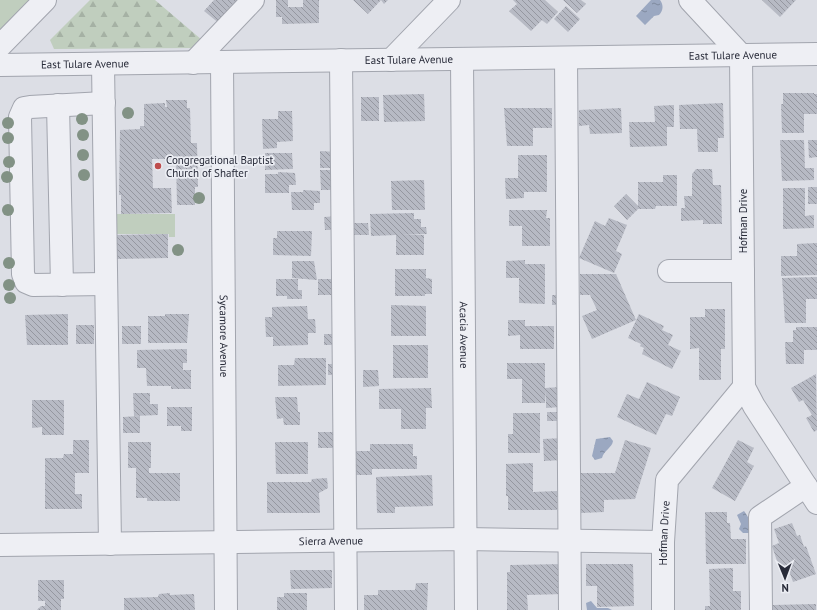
<svg xmlns="http://www.w3.org/2000/svg" width="817" height="610" font-family="'PT Sans',sans-serif">
<style>
.forest{fill:url(#forest-firs)}
.park{fill:#c0cebe}
.water{fill:url(#water-ripples)}
.building{fill:url(#building-back-hatch)}
.lines{fill:none;stroke-linecap:round;stroke-linejoin:round}
.minor-casing{stroke:#a2a5ae;stroke-width:24}
.minor{stroke:#eeeff4;stroke-width:22}
.tree{fill:#829285}
.poi-dot{fill:#be4d4d;stroke:#ebedf3;stroke-width:1.5}
.labels{text-anchor:middle;stroke-width:3.5;stroke-linejoin:round;paint-order:stroke}
.street-label{font-size:11px;fill:#282b39;stroke:#ebedf3}
.poi-label{font-size:11px;fill:#282b39;stroke:#ebedf3;text-anchor:start}
</style>
<defs>
<pattern id="forest-firs" width="22" height="20" patternUnits="userSpaceOnUse"><rect width="22" height="20" fill="#c0cebe"/><path d="M5 1l3.5 6h-7zM16 11l3.5 6h-7z" fill="#a5b1a4"/></pattern>
<pattern id="water-ripples" width="26" height="14" patternUnits="userSpaceOnUse"><rect width="26" height="14" fill="#9ba8c1"/><path d="M2 4q2-2 4 0t4 0M15 11q2-2 4 0t4 0" fill="none" stroke="#7e899e"/></pattern>
<pattern id="building-back-hatch" width="6" height="6" patternUnits="userSpaceOnUse"><rect width="6" height="6" fill="#b7bac4"/><path d="M-1 5l2 2M0 0l6 6M5-1l2 2" fill="none" stroke="#9597a0"/></pattern>
</defs>
<rect width="100%" height="100%" fill="#dcdee5"/>
<path class="forest" d="M90,0H155L202,40L195,48L54,49L50,40Z"/>
<path class="park" d="M0,0H45L0,46Z
M116,214H175V237H169V234H116Z"/>
<path class="water" d="M651,0H660C664,5 663,11 659,15L654,16L645,25L636,16Z
M610,437L613,441C612,448 604,450 602,458L595,460L592,456L596,439Z
M744,511C749,518 753,524 749,533H743L739,529L741,524L737,515Z
M591,601L597,608H608L612,610H587L586,603Z"/>
<path class="building" d="M214,0H237L240,2L220,24L204,11Z
M276,0H288V7H303V0H319V23L282,24V17H276Z
M353,0H388L384,4L381,0L368,14Z
M513,0H545L558,12L547,24L542,20L531,31L509,11L517,4Z
M563,0H581L586,4L577,13Z
M762,0H796L780,17Z
M566,6L580,19L568,32L554,19Z
M783,93H814V94H817V114H804V133H782L781,104H783Z
M424,94L425,121L384,122L383,95Z
M361,97H379V121H361Z
M166,100H187V108H190L191,143H197L198,187H195V205H177L176,159H152L153,188H171L172,213L121,214V195H119L120,130L140,129V126H144V104L165,103V107H167Z
M723,103L724,138H718V152H698L697,129H680L679,105Z
M674,105V127H667V146L630,147L629,122H655L654,106Z
M504,108H552V128H533V146H507Z
M621,108L622,133L590,134L589,125L579,126V110Z
M278,111H292L293,141L277,142V148L263,149L262,119H278Z
M780,140H804L805,168H814V180L782,181Z
M808,140H817V157L809,158Z
M320,151L337,152V168H320Z
M265,153H292L293,169L265,170Z
M518,155H547V192H524V198L506,199L505,178H518Z
M696,169H712L713,185H721L722,224H703V220L681,221V208H685L684,196H692V174Z
M320,170H337V190H321Z
M278,172L295,173L296,185H289V193H265V174H278Z
M663,175H677V206H656L655,209H638L627,220L614,206L626,194L638,206V182H663Z
M424,180L425,210H392L391,181Z
M808,187H817V204H808Z
M783,188H805V216L814,215V228L783,229Z
M303,190L320,191V203H314V210H292L291,192H303Z
M509,210H547L546,218H550V246H522V226H509Z
M414,213V219H421V227H426L427,234L402,235H424V255H396V235L371,236L370,214Z
M339,216L340,230H325L324,217Z
M609,218L627,225L616,251L622,254L614,273L579,258L595,221L605,226Z
M353,223H368L369,235H353Z
M277,231H312L311,256L273,255V238H277Z
M168,234V258L114,259V235Z
M817,243V275L781,276V256H797V244Z
M525,260V264H545V304L519,303V278H506V261Z
M292,261H314L317,280L292,278Z
M395,269H426V278L432,279V294H425V296H395Z
M580,274H616L636,320L592,339L582,316L597,310L590,295H580Z
M817,277V299H806V323H785L782,278Z
M276,279H298V290H302V299H287V296H276Z
M318,279H336V295H318Z
M552,295H562V305H552Z
M391,305L426,306V336H391Z
M307,306L308,319H315L316,333H308V345L273,346V337H266L265,317H272V307Z
M705,309H725V349H721V380H699V348L690,349V317H705Z
M68,314V345H27L25,315Z
M165,314H189L187,343H148V316H165Z
M639,314L664,326L662,330L673,335L668,345L681,351L672,369L642,354L644,348L640,346L641,344L628,338Z
M508,320H525V326H554V349H520V335L508,336Z
M76,325H94V344H76Z
M122,326H141V344H122Z
M796,327H817V350H804V364H786L785,342H793V330H796Z
M324,334H339L338,345H324Z
M393,345H428V378H393Z
M187,349V363H183V370H191V389H171V386H147L146,368H137V350Z
M295,358H326V385L278,386V365H294Z
M507,363H545V388L561,387V407L546,408V391L545,403H522V379H507Z
M328,364H337V375H328Z
M363,370H378L379,386L363,387Z
M816,374L817,430L814,432L806,418L812,415L803,400L799,402L791,388Z
M647,382L680,397L672,416L666,414L656,435L617,417L627,394L639,399Z
M431,388L432,408H426V429H401V409H379V389Z
M133,393H150V404H158V415L134,416Z
M275,397H297L298,412H300V425H284L283,418L277,419Z
M32,400H64V435H42V427L32,428Z
M167,407H192V431H181V426H167Z
M547,412H559V421H547Z
M513,413H540V453H508V434H513Z
M140,416V433H123V417Z
M318,432H334V448H318Z
M563,438V460L544,461L543,439Z
M73,440H89V473H75V494H82V509H45V458H63L64,454H73Z
M625,440L651,448L635,499L604,500V512L581,513L580,473H615Z
M738,440L754,448L747,462L754,466L735,501L712,488Z
M128,442H151V468H149V473H180V501H147V498H136V468H128Z
M275,442H308V474H276Z
M370,444H413V456H417V469H372V475H356L355,451H370Z
M533,463V492L557,491V510H508V496H506V464Z
M432,475L433,506L395,507V513H377L376,477Z
M327,478L328,488L319,493L320,513H267V482H311L312,479Z
M705,512H727V523H730L731,539H746V564H706Z
M792,523L797,536L800,535L804,547L806,546L816,574L793,582L787,565L779,567L772,546L779,543L774,529Z
M564,564L565,594L527,595L528,610H507V572H510V565Z
M586,564H633L634,606L597,607V586H586Z
M733,568V591H741V610H705V606H710L709,569Z
M290,570H332V588L291,589Z
M38,580H64V599H61V610H37L41,606H45V601H38Z
M416,583H428L427,610H364V595H378V590H415Z
M170,593V595L194,594L195,610H124V598L158,597L159,594Z
M284,593H307V610H277V597H284Z
M816,604V610H773V605Z"/>
<g class="lines">
<g class="minor-casing">
<g id="minor">
<path d="M0,46L45,0"/>
<path d="M566,58L570,610"/>
<path id="s1" d="M462,59L466,610"/>
<path d="M341,60L346,610"/>
<path d="M391,60L449,0"/>
<path id="s2" d="M222,62L226,610"/>
<path d="M193,63L253,0"/>
<path d="M103,64L110,544"/>
<path id="s3" d="M0,65L817,54"/>
<path d="M104,103L30,107L24,108L20,117L23,274L26,282L33,285L106,284"/>
<path d="M58,105L62,285"/>
<path d="M669,271H743"/>
<path d="M744,387L754,406L817,503"/>
<path id="s4" d="M0,545L465,539L663,542"/>
<path id="s5" d="M663,610V542L667,480L744,387L741,55L690,0"/>
<path d="M761,610L760,517L806,486"/>
</g>
</g>
<use href="#minor" class="minor"/>
</g>
<g class="tree">
<circle cx="128" cy="113" r="6"/>
<circle cx="82" cy="119" r="6"/>
<circle cx="8" cy="123" r="6"/>
<circle cx="83" cy="135" r="6"/>
<circle cx="8" cy="138" r="6"/>
<circle cx="83" cy="155" r="6"/>
<circle cx="9" cy="162" r="6"/>
<circle cx="84" cy="175" r="6"/>
<circle cx="7" cy="177" r="6"/>
<circle cx="199" cy="198" r="6"/>
<circle cx="8" cy="210" r="6"/>
<circle cx="178" cy="250" r="6"/>
<circle cx="9" cy="263" r="6"/>
<circle cx="9" cy="285" r="6"/>
<circle cx="10" cy="298" r="6"/>
</g>
<circle class="poi-dot" cx="158" cy="166" r="4"/>
<g class="labels">
<g class="street-label">
<text dy="4" stroke="none"><textPath href="#s3" startOffset="733">East Tulare Avenue</textPath></text>
<text dy="4" stroke="none"><textPath href="#s3" startOffset="409">East Tulare Avenue</textPath></text>
<text dy="4" stroke="none"><textPath href="#s3" startOffset="85">East Tulare Avenue</textPath></text>
<text transform="translate(743 221) rotate(-90)" y="4">Hofman Drive</text>
<text dy="4" stroke="none"><textPath href="#s1" startOffset="276">Acacia Avenue</textPath></text>
<text dy="4" stroke="none"><textPath href="#s2" startOffset="274">Sycamore Avenue</textPath></text>
<text dy="4" stroke="none"><textPath href="#s5" startOffset="77">Hofman Drive</textPath></text>
<text dy="4" stroke="none"><textPath href="#s4" startOffset="331">Sierra Avenue</textPath></text>
</g>
<g class="poi-label">
<text x="166" y="164">Congregational Baptist<tspan x="166" dy="13">Church of Shafter</tspan></text>
</g>
</g>
<g transform="translate(785 578) rotate(179)" stroke="#ebedf3" stroke-width="3" paint-order="stroke">
<path d="M0-3L7 15L0 10L-7 15Z" fill="#282b39"/>
<text y="-6" font-size="11" font-weight="bold" text-anchor="middle" fill="#282b39">N</text>
</g>
</svg>
